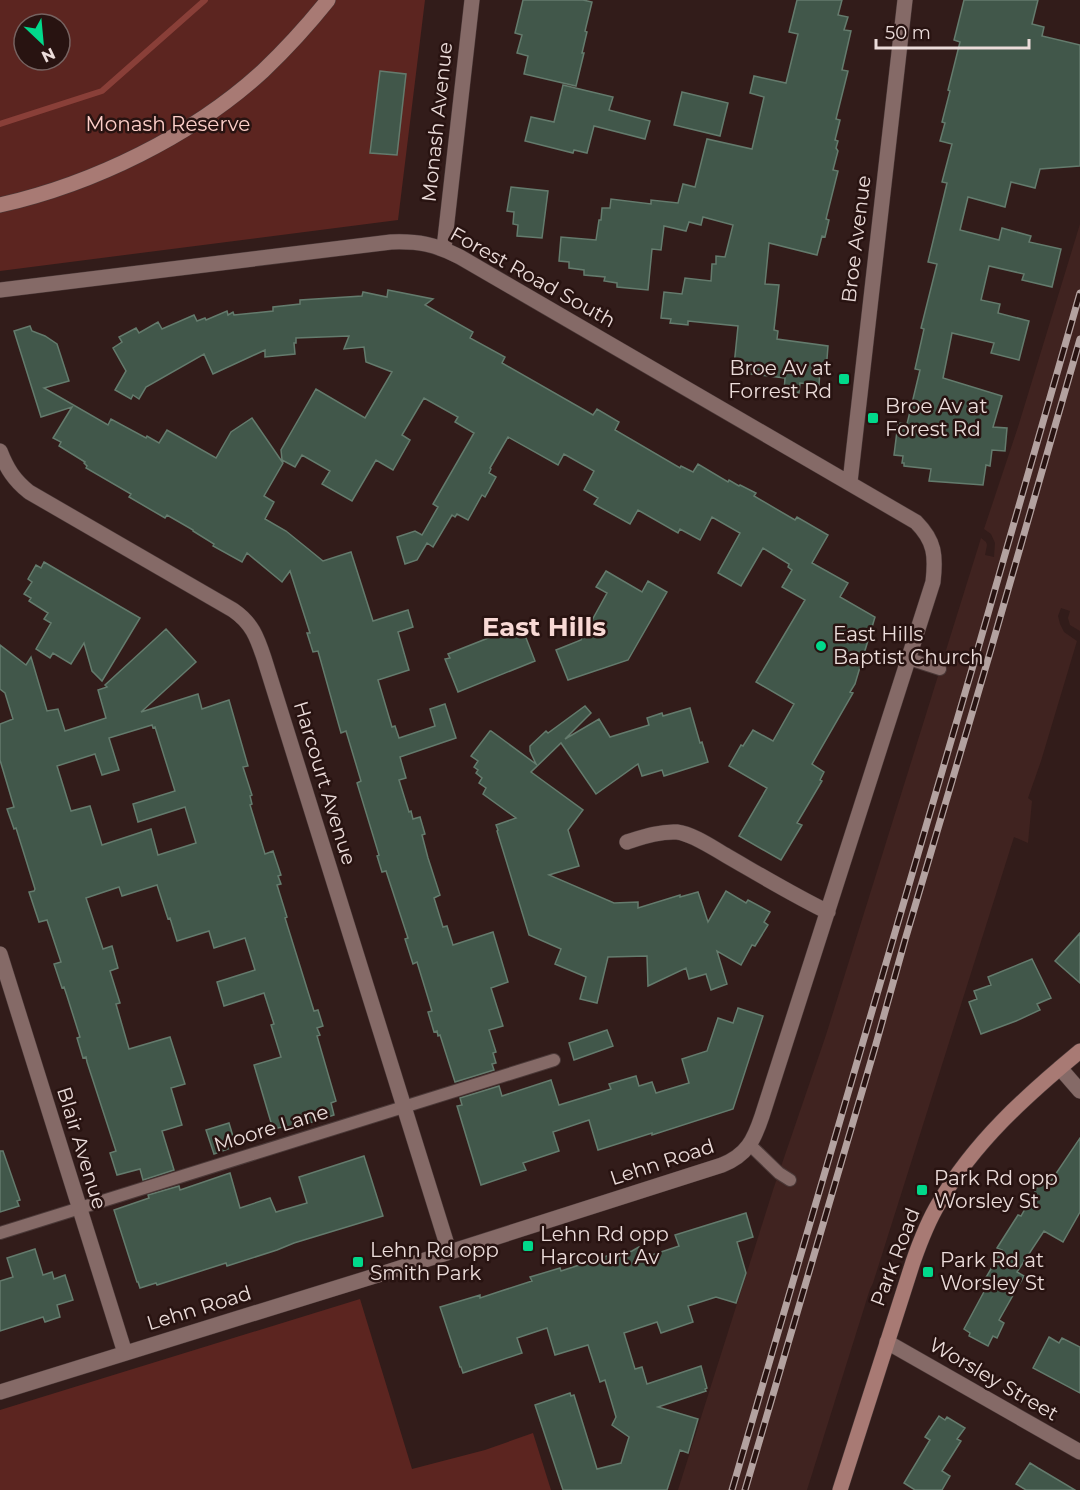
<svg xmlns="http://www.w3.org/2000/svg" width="1080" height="1490" font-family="Montserrat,sans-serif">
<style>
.built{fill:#402320}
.green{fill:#5c2520;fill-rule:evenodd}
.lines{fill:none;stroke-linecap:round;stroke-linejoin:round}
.stream{stroke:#893f38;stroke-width:6}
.building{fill:#41574a;stroke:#647b6d;stroke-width:1.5;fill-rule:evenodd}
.lane-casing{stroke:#4b3938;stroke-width:14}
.street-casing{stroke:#4b3938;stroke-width:16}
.secondary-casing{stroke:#4b3938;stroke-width:16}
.lane{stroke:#856a67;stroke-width:12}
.street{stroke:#856a67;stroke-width:15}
.secondary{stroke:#a87a74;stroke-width:15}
.rail-casing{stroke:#b3a2a0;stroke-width:7}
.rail{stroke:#281311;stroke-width:4.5;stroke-dasharray:14;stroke-linecap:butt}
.poi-dot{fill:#01d98b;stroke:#281311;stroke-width:2}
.labels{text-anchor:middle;stroke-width:5;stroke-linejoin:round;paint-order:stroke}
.street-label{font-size:20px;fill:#ebdcda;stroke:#281311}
.park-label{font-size:20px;fill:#fed0ca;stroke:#281311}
.poi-label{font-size:20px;fill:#ebdcda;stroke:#281311;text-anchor:start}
.district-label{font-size:26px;font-weight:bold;fill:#f8d9d5;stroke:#281311}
</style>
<rect width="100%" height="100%" fill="#321c1a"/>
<path class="built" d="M1080,224V631L1070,625L1068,618L1070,611L1061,608L1058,616L1060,624L1064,632L1077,641L1041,761L1028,798L1032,801L1028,843L1014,837L873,1283L870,1289L807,1490H678L773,1190L826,1035L981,538L986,542L987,545L985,555L994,557L995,543L991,534L984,529L1018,427Z"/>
<path class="green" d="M0,0H425L398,220L0,271ZM24,24H60V60H24Z
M360,1299L412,1469L485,1450L533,1433L551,1490H0V1410Z"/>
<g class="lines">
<path class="stream" d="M0,124L102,91L205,0"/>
</g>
<path class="building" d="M523,0H583L592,2L585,31L587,32L582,53H584L576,86L524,74L528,56L517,53L522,35L515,33Z
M797,0H842L838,15L848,17L844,30L851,31L842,70L848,71L836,119L840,120L835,140L838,141L836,148L838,151L833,170L838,171L826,219L829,220L825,237L822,236L817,255L769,243L765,284L779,285L774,330L778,331L777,339L828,346L826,372L820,371L819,385L800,383L799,393L784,391L785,378L751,374L752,370L745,369V368L734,366L738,326L688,321V325L670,323L671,319L661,318L664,292L682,294L685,278L711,281L712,264H716V256L725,257L733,225L703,217L701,225L689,222L686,231L664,226L661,250L652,249L648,290L617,287V283L604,281L605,277L584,275V270L569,268V262L559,261L561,237L596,240L599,220H601L602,208H610L611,199L651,204V200L678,203L683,184L695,187L707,139L752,149L764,97L750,93L754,76L786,83L798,34L789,32Z
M964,0H1038L1032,24L1044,27L1042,36L1080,45V166L1040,169L1035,188L1011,182L1005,207L968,197L960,230L999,240L1002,228L1031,236L1029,242L1061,249L1052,287L1022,280L1024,274L989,266L981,300L1000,304L998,313L1029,321L1019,360L991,353L994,343L952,333L943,378L1002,396L993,427L1007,428L1005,451L992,450L990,466L986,465L983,485L929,481L931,469L904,466V463H902L903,456L894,455L898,423L907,424L920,370L915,369L924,329L921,328L937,264L928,262L947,183L942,182L952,144L940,141L945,123L942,122L950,91L948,90L960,42L954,40Z
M380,71L406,74L397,155L370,153Z
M563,85L613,97L609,110L650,121L645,139L594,126L587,153L574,150L573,153L525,141L531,117L554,122Z
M682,92L728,103L720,136L674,125Z
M511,187L548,191L542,238L517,236L518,225L513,224L514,212L507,211Z
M388,290L433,299L425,305L473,332L470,338L505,357L502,363L593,415L597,409L619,422L615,430L680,468L681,466L693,472L698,464L728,482L729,480L739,486L740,485L756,493L754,496L795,520L797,517L828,535L812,563L848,583L840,597L875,617L855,684L850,692L853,693L812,764L824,772L820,780L822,781L797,823L802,825L781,860L739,836L767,788L729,766L741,745L743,746L753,730L773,741L794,704L756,682L805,600L782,587L792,570L788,567L789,564L763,548L741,586L718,573L740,533L712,517L700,540L680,529L678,533L638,510L630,524L594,504L598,498L584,490L594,471L564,454L558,465L508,437L490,468L491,469L489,473L496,477L485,497L482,495L468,520L457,514L455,517L452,515L433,547L427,543L417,560L405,564L397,537L415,531L422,535L438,507L433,504L474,433L455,422L458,417L424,398L402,435L410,440L393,470L376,460L352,501L322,484L330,471L302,455L295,467L282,460L281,450L316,389L365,418L392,372L366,362L364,347L344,349L349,336L296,338V343H294L295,354L265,357V350L213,374L204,354L146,387L139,399L133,395L131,399L115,390L126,371L113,348L122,342L119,337L136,328L139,333L158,322L162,329L194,315L197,321L205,318L206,320L227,311L228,315L233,312L234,315L273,311V307L300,304V300L362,296L363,292L387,297Z
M30,326L32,331L45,336L57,344L69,381L44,388L108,425L111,419L146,438L147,436L159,443L167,430L216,458L231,432L252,418L283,463L264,496L274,502L265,519L286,531L323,561L351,552L373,621L408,610L413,627L398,632L409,670L378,680L392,727L395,726L399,738L435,726L430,709L445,704L456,738L400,757L406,778L399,780L409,812L411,811L413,819L420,817L425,834L422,835L428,858L440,895L434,898L443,927L447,926L453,945L493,932L508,982L491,988L503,1026L489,1030L496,1052L493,1053L496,1063L492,1064L494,1070L455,1082L440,1035L438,1036L437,1031L434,1032L428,1012L432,1011L417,962L413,964L405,939L408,938L386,871L382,872L377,856L379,855L357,783L361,781L346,731L341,733L318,651L313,652L307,633H310L290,571L282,582L247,553L242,562L213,546L214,544L193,531V530L167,515L165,518L129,497L131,494L86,468L87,466L84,463L85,462L59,446L61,442L53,438L72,407L41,417L14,331Z
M44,562L140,618L102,681L92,671L84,643L71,664L53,653L50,658L36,649L51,623L44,619L48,613L29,601L31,598L24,594L32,582L28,579L36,565L41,568Z
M606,571L642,592L648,581L667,592L628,660L568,680L556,650L581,640L607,593L596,587Z
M521,625L535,661L458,692L445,659L450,658L448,654Z
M166,629L196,662L141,712L198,694L202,709L229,700L248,766L243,767L252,795L250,796L252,804L250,805L265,854L273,851L281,875L278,876L281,884L277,885L287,917L285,918L314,1011L318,1010L323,1026L317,1028L320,1035L317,1036L336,1101L331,1103L334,1115L284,1131L282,1127L273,1129L254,1065L281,1057L271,1025L274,1024L264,993L224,1006L217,982L255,970L245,938L214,948L209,931L177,941L170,918L168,919L157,885L122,896L119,887L86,898L103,949L112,946L118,968L110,971L120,1003L116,1004L129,1049L170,1037L185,1084L171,1088L182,1125L162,1131L174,1170L143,1180L140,1169L117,1175L110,1153L116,1151L87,1062L86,1057L83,1058L77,1038L80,1037L67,996L64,987L62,988L54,964L61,962L47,920L39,922L29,892L34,891L35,889L16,828L14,829L7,809L14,807L0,760V724L13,719L5,693L0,689V645L26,665L31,657L47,711L58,709L65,731L106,718L98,690L107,687L105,685ZM152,725L153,728L155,727L175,791L133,804L138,822L185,807L196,843L158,855L151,829L102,845L90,806L71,811L57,766L95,754L102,775L119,770L109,738Z
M585,706L591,713L565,739L599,719L610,737L649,725L647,718L662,713L663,716L690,708L700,743L702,742L708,762L664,776L662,770L642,776L638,764L596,794L561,743L531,772L583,810L568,830L579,866L549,875L614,903L638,902V908L680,895V897L698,892L708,922L726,891L746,903L748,900L770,912L764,922L768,925L755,946L752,945L741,965L717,951L727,984L711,990L706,974L689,979L686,968L648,986L647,956L608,957L597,1003L580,999L586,977L555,964L561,949L529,935L497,831L498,830L496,825L516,818L483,794L486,788L479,783L482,778L476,773L478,770L474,767L478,761L471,756L490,731H491L536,764L530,751V746L546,731L548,733Z
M1080,933V983L1055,961Z
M1032,959L1051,998L1037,1004L1040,1010L1016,1021L981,1034L969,1002L977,999L974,991L991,985L988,977Z
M738,1008L763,1016L733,1109L652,1135V1133L598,1150L589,1120L553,1132L559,1151L523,1163L526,1170L481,1185L457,1106L462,1105L460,1098L499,1086L502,1096L551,1080L559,1105L611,1089L609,1084L636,1076L639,1086L652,1082L656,1093L689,1083L682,1059L707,1051L718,1018L733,1023Z
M607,1030L613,1046L574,1060L569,1043Z
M229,1123L236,1146L214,1154L206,1130Z
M1080,1138V1212L1063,1242L1044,1231L1017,1272L1024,1276L999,1320L1004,1323L997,1338L993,1336L988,1346L969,1336L970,1333L964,1329L986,1288L981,1286L1002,1250L997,1248L1018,1215L1021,1216L1039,1184L1041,1185L1045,1178L1051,1181Z
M0,1151H3L20,1200L17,1201L19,1206L0,1212Z
M364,1156L383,1216L294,1243L277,1250L227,1266L226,1263L157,1285L156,1283L140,1288L138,1282H137L114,1210L149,1198L148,1195L179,1186L180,1190L230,1173L240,1208L270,1198L276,1212L307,1203L299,1177Z
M746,1213L753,1237L737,1242L746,1273L736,1303L716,1297L688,1306L693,1322L661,1333L657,1322L624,1333L635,1369L642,1367L647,1384L701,1366L707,1388L705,1389L706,1391L658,1407L698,1419L688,1453L680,1450L667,1490H563L535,1405L570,1393L571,1396L574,1395L597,1469L621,1463L629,1437L612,1425L616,1417L605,1380L600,1382L588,1345L555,1355L547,1328L517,1338L522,1353L463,1373L461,1367H460L440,1307L480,1295V1298L501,1291L532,1281L530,1277L560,1268L561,1271L610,1255L611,1258L632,1251L639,1247L649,1256L679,1246L675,1235Z
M35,1249L43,1275L52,1272L54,1279L65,1275L73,1300L57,1305L60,1317L45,1322L43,1317L0,1331V1281L13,1277L7,1258Z
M1049,1337L1059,1343L1062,1338L1080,1347V1393L1033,1368Z
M939,1416L945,1420L947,1417L965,1428L957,1439L961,1441L942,1471L950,1476L942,1490H915L904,1483L930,1440L925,1437Z
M1030,1463L1038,1468L1075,1490H1026L1016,1484Z"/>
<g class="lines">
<g class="lane-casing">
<path id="lane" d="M909,659L940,669
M750,1145L779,1173L790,1180
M0,1233L554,1060"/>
</g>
<g class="street-casing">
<path id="street" d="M444,248L472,0
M0,290L391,242C418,241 435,244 460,257L916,522C935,541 936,556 933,582L762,1116C754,1140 747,1155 722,1165L381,1274L0,1392
M0,451C7,469 14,480 29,492L233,610C252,623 257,637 264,658L449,1251
M850,482L905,0
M627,842C643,837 660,831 677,832C693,834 713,848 727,856C760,875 793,895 828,912
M0,954L125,1353
M1060,1068L1080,1091
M887,1342L1080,1452"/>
</g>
<g class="secondary-casing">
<path id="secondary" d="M0,205C93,184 192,136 263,71C286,49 308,25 328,0
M840,1490L913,1262C920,1242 928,1221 939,1203C974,1142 1027,1095 1080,1051"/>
</g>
<use href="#lane" class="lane"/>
<use href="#street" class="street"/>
<use href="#secondary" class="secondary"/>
<g class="rail-casing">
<path id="rail" d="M732,1490L977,652L1080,293
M745,1490L876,1044L905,940L989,656L1080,339"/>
</g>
<use href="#rail" class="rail"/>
</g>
<g class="poi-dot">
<rect x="838" y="373" width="12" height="12" rx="3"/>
<rect x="867" y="412" width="12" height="12" rx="3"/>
<circle cx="821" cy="646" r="6"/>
<rect x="916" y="1184" width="12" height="12" rx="3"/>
<rect x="522" y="1240" width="12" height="12" rx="3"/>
<rect x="352" y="1256" width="12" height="12" rx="3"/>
<rect x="922" y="1266" width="12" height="12" rx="3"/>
</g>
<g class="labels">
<g class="street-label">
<text transform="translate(437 122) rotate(-84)" y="7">Monash Avenue</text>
<text transform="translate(856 239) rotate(-83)" y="7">Broe Avenue</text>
<text transform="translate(533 277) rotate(29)" y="7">Forest Road South</text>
<text transform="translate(325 783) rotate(73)" y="7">Harcourt Avenue</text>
<text transform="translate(271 1128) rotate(-17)" y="7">Moore Lane</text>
<text transform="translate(82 1148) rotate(73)" y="7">Blair Avenue</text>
<text transform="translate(662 1162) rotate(-18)" y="7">Lehn Road</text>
<text transform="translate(895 1257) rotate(-69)" y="7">Park Road</text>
<text transform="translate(199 1308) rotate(-17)" y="7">Lehn Road</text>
<text transform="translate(994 1379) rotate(30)" y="7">Worsley Street</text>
</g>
<g class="park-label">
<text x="168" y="131">Monash Reserve</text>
</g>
<g class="poi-label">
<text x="832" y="375" text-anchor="end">Broe Av at<tspan x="832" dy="23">Forrest Rd</tspan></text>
<text x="885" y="413">Broe Av at<tspan x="885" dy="23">Forest Rd</tspan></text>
<text x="833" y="641">East Hills<tspan x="833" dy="23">Baptist Church</tspan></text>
<text x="934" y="1185">Park Rd opp<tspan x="934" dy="23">Worsley St</tspan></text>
<text x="540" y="1241">Lehn Rd opp<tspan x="540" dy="23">Harcourt Av</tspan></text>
<text x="370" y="1257">Lehn Rd opp<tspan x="370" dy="23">Smith Park</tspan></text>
<text x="940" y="1267">Park Rd at<tspan x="940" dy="23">Worsley St</tspan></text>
</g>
<g class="district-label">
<text x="544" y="636">East Hills</text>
</g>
</g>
<g transform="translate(42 42) rotate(154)"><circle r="28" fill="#281311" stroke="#766361" stroke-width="1.5"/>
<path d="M0-4.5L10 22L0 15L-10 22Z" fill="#01d98b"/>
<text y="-9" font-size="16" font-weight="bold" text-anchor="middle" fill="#ebdcda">N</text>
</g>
<path d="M876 39v9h153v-9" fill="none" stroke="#ebdcda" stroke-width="3"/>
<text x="885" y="39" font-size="18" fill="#ebdcda" stroke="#281311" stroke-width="4.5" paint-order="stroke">50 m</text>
</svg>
